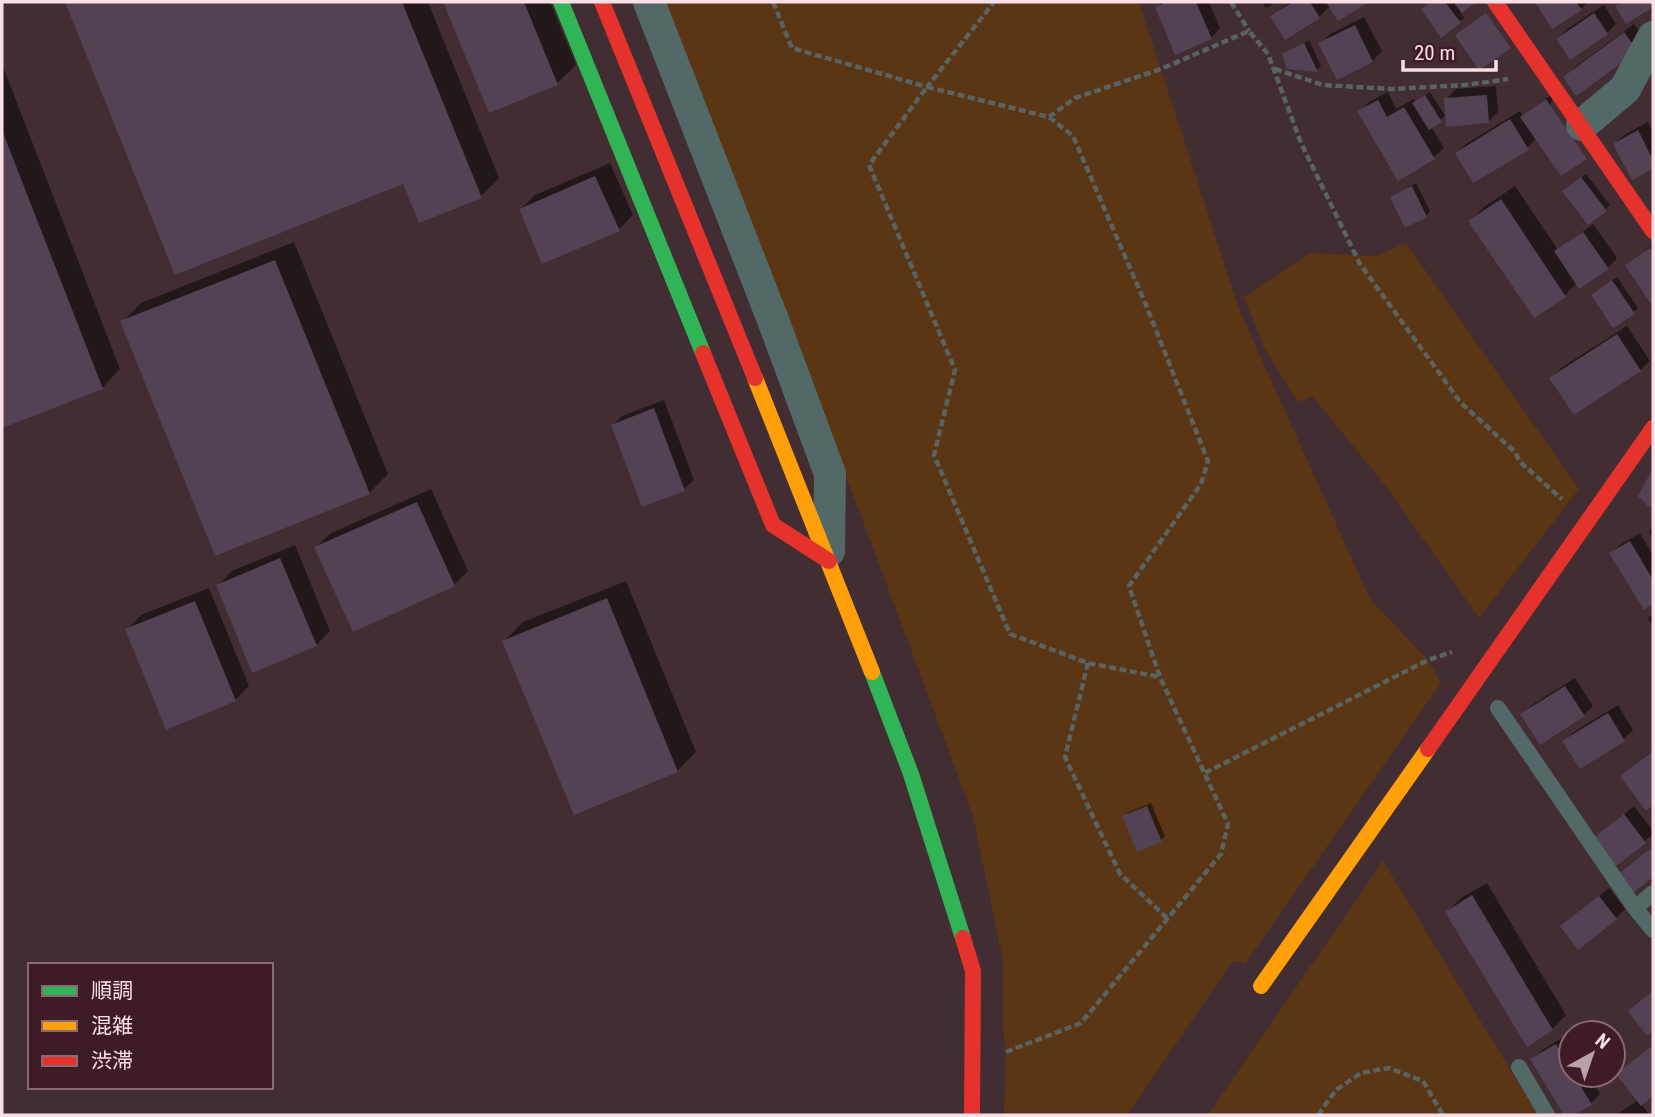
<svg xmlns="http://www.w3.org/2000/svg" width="1655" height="1117" font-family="'Roboto Condensed','Noto Sans JP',sans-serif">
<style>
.green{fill:#5a3614}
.shadow{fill:#0007}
.building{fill:#534254}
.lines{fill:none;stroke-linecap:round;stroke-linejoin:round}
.path{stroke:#596362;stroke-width:4.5;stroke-dasharray:7 3.5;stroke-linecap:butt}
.lane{stroke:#536967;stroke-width:16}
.street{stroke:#536967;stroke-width:32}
.fast{stroke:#30b455;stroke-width:16}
.slow{stroke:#ff9f0a;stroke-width:16}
.jam{stroke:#e5322d;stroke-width:16}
</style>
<rect width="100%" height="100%" fill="#412d32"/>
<path class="green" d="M656,2H1139L1239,309L1370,599L1428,660L1441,683L1245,964L1233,961L1127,1115H1004L1006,1052L1003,1026V961L973,816L851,489Z
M1406,243L1579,489L1479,618L1386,486L1312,396L1298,402L1264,348L1244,297L1310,253L1376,256Z
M1383,861L1538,1115H1208Z"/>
<path class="shadow" d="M67,2H428L499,178L481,196L404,182L176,273Z
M445,2H550L576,65L557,83L490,111Z
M1162,2H1209L1220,28L1211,38L1157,7Z
M1262,2H1276L1266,8Z
M1290,2H1366L1339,19L1330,6L1319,17L1272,16Z
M1432,2H1474L1460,12L1464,18L1442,35L1427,5Z
M1538,2H1588L1581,9L1553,26Z
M1604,5L1616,24L1607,33L1558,39L1567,29Z
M1364,17L1382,51L1372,61L1338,78L1321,44L1330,34Z
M1634,24L1646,41L1565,77L1574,68Z
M1309,40L1321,66L1317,70L1288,68L1284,55Z
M2,64L120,369L102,388L2,426Z
M1496,86L1498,112L1489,121L1446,99L1456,89Z
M1556,91L1537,138L1527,148L1457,153L1466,144L1520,111L1523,116Z
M1388,92L1396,109L1414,99L1416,102L1430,92L1445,116L1431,127L1444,148L1434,157L1399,179L1360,111L1369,102Z
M1648,122L1651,128L1653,126V167L1632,178L1615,144L1624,135Z
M610,163L633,215L619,229L521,209L535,195Z
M1586,174L1610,205L1589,223L1569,187Z
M1416,183L1430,211L1426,216L1392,198Z
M1515,186L1558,250L1593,224L1617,258L1608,268L1577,283L1565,295L1535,316L1470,221L1484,207Z
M294,242L388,474L369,493L122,322L141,303Z
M1653,245V303L1628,265Z
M1617,277L1638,308L1614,326L1597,291Z
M1627,326L1650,361L1640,370L1552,378L1561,368Z
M664,400L694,480L684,489L643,505L613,425L622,416Z
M431,489L468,571L454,585L316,547L331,533Z
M1653,527V539L1649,532Z
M1640,533L1653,555V602L1644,607L1611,554L1621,544Z
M295,545L330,631L316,645L218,586L232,571Z
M626,581L696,752L677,771L504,641L523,622Z
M209,588L249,686L235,700L127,630L141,615Z
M1653,613V627L1648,618Z
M1575,678L1593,706L1584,715L1523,714L1532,705Z
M1618,705L1633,730L1624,739L1564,742L1574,732Z
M1653,750V803L1646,808L1622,776Z
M1151,803L1165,836L1161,840L1124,816L1129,812Z
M1634,806L1653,831V834L1616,865L1595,838Z
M1487,883L1566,1015L1552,1029L1447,912L1461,898Z
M1609,888L1625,909L1616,918L1562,926Z
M1565,1036L1571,1045V1075H1589L1600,1094L1591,1103L1570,1115H1566L1533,1059L1542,1050Z
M1653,1045V1094L1641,1103L1649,1115H1616L1638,1100L1618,1074Z"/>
<path class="building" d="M65,2H402L482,198L419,223L403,184L175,275Z
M443,2H524L558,85L489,113Z
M1167,2H1196L1212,39L1175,55L1155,7Z
M1293,2H1310L1320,18L1285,40L1270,16Z
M1326,2H1369L1338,21Z
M1431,2H1445L1461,23L1441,38L1421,9Z
M1453,2H1476L1462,13Z
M1535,2H1576L1582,10L1552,29Z
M1623,2H1653V7L1626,24L1615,6Z
M1486,13L1511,48L1479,70L1455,35Z
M1594,13L1608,34L1570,60L1556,39Z
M1355,25L1373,62L1337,80L1318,43Z
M1624,32L1638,51L1576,96L1563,77Z
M1304,43L1318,72L1287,69L1282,54Z
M1425,95L1442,122L1429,130L1412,103Z
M1487,95L1489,123L1446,127L1444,98Z
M1546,99L1587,159L1561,176L1520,117Z
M1378,100L1387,117L1404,107L1435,159L1398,181L1357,111Z
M1510,119L1529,150L1473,183L1455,153Z
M2,130L103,389L2,428Z
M1638,130L1653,160V169L1632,180L1613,144Z
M595,176L620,231L542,264L519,209Z
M1581,177L1607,211L1588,225L1562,191Z
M1412,186L1427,217L1405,228L1390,197Z
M1501,199L1566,297L1534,318L1468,221Z
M1583,232L1609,269L1579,289L1554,251Z
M1650,248L1653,252V307L1625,265Z
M275,260L370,494L215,556L120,321Z
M1612,280L1635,314L1613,328L1591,295Z
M1617,334L1641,371L1574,415L1549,378Z
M654,408L685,491L642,507L611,425Z
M1653,468V506L1650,508L1638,496Z
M417,502L455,586L353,632L314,547Z
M1630,541L1653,580V604L1644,610L1609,553Z
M280,558L317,646L252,673L216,585Z
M607,598L678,772L574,815L502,641Z
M195,601L236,701L166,730L125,629Z
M1565,686L1585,716L1540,745L1520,714Z
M1608,713L1625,741L1580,769L1562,741Z
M1653,751V805L1646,811L1620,776Z
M1147,806L1162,842L1137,852L1122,816Z
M1624,814L1646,843L1615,867L1593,838Z
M1650,849L1653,853V877L1632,894L1617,875Z
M1472,895L1553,1030L1527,1047L1445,912Z
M1599,896L1617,919L1578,950L1560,926Z
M1653,991V1031L1647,1036L1628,1011Z
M1556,1044L1571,1070V1075H1574L1592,1105L1574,1115H1564L1530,1059Z
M1653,1045V1096L1641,1106L1616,1074Z"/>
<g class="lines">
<path class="path" d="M773,2L792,48L927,87L994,2
M1231,2L1249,31
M1275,69L1323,85L1392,89L1465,85L1508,79
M927,87L1049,117L1073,136L1146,305L1208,461L1201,484L1129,586L1160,677L1088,663L1010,634L934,455L955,370L869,165Z
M1049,117L1075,98L1161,69L1249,31L1268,54L1301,143L1360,264L1461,403L1515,452L1520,462L1562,499
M1088,663L1065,757L1120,874L1167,918
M1205,773L1428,660L1452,652
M1006,1052L1081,1023L1221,854L1228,824L1160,677
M1318,1115L1336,1090L1361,1073L1389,1068L1423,1081L1443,1115"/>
<path class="lane" d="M1498,708L1635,908L1653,930
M1635,908L1653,893
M1519,1067L1547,1115"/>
<path class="street" d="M649,2L773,320L830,474L829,551
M1582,125L1625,89L1653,37"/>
<path class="fast" d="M561,2L703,353
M872,672L911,774L963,938"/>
<path class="slow" d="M755,378L872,672
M1261,986L1428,749"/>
<path class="jam" d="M602,2L755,378
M1495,2L1653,231
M703,353L773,525L829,561
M1428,749L1653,428
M963,938L973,971L972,1115"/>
</g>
<rect width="1655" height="1117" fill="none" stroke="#f9e0e6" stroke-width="7"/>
<rect x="28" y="963" width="245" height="126" fill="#3e1b25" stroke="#896a72" stroke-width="2"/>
<rect x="42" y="986" width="35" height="10" fill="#30b455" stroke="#896a72" stroke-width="2"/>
<text x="91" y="998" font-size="21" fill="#f9e0e6">順調</text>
<rect x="42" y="1021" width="35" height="10" fill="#ff9f0a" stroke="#896a72" stroke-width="2"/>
<text x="91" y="1033" font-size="21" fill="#f9e0e6">混雑</text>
<rect x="42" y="1056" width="35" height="10" fill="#e5322d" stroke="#896a72" stroke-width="2"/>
<text x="91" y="1068" font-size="21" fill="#f9e0e6">渋滞</text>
<g transform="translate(1592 1054) rotate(40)"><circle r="33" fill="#3e1b25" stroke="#896a72" stroke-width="2"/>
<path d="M0-5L12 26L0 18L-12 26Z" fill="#b9a1a7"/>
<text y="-10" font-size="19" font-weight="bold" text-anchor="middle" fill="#f9e0e6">N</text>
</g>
<path d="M1403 60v10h93v-10" fill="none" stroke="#f9e0e6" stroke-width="3.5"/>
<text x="1414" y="60" font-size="21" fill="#f9e0e6" stroke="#3e1b25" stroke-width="5" paint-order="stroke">20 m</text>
</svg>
